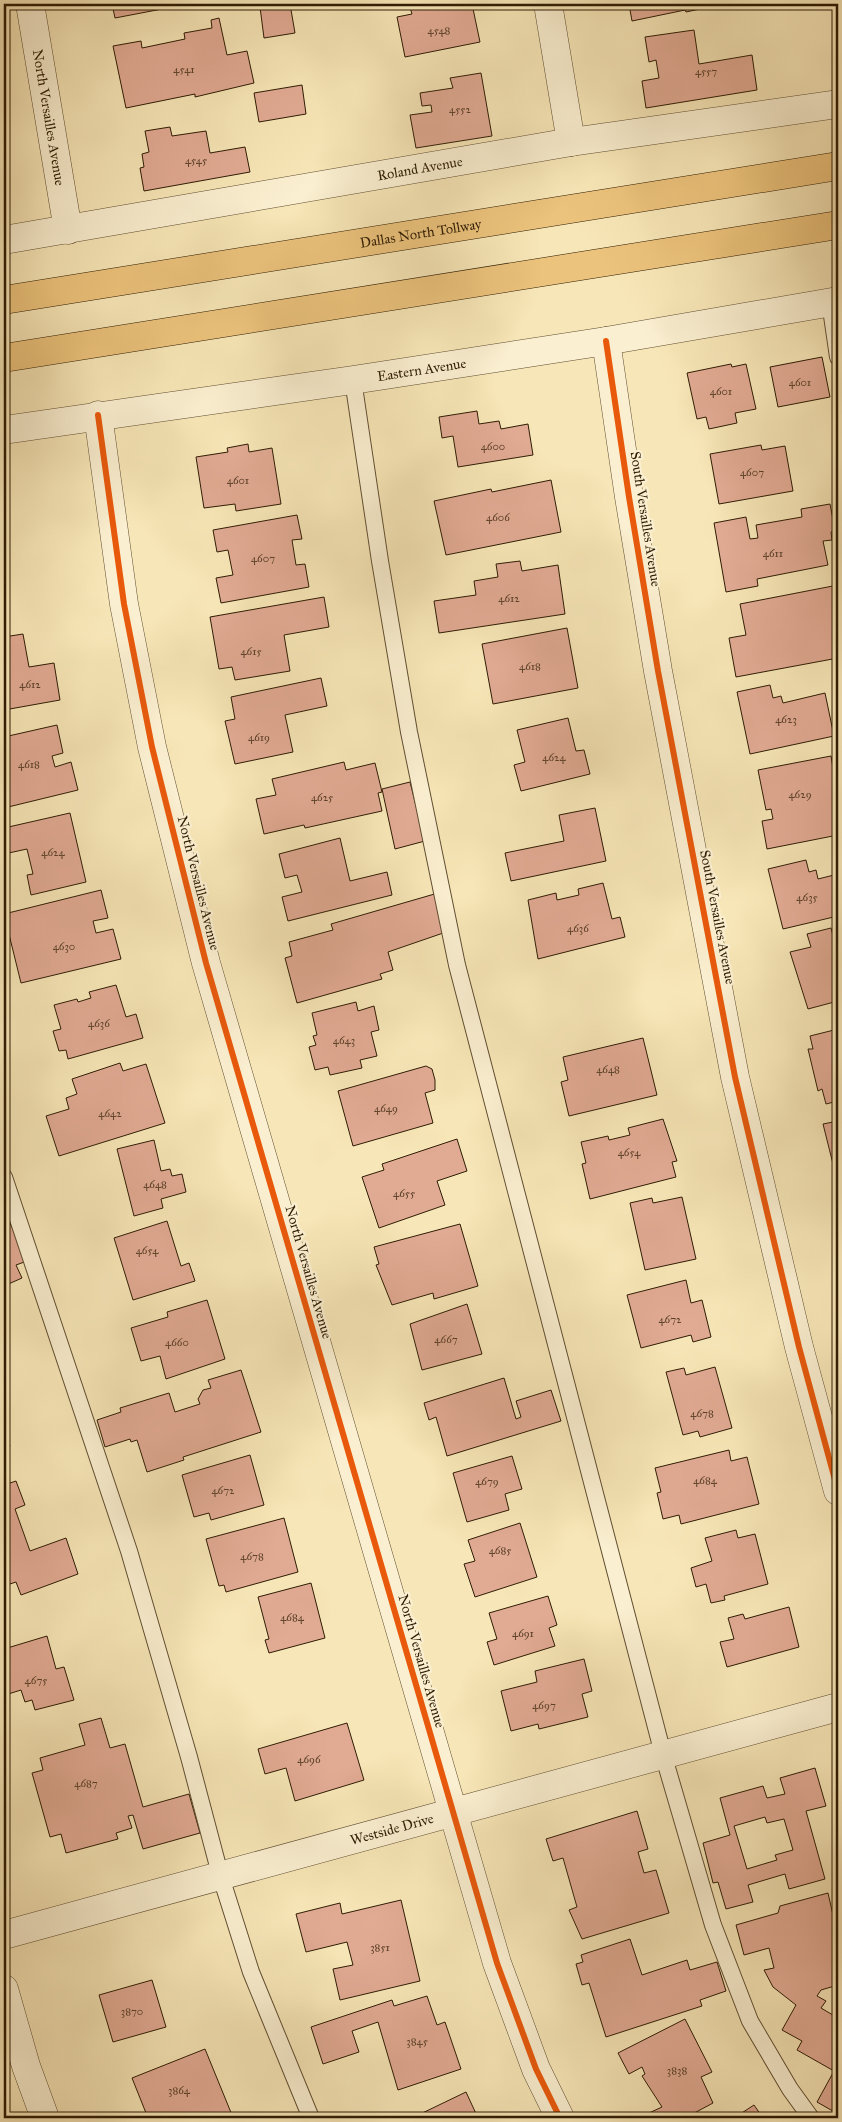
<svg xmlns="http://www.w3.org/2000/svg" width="842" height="2122" font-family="'IM FELL Great Primer',serif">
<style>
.building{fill:#e1aa93;stroke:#2e1c04;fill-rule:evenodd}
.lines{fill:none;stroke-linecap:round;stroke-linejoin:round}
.service-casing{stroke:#604e31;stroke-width:18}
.minor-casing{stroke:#604e31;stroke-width:29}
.tertiary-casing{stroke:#604e31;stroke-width:29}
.motorway-casing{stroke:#2e1c04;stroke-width:29}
.service{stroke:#faefd0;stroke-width:16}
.minor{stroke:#faefd0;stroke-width:28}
.tertiary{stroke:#faefd0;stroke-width:28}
.motorway{stroke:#ecc37c;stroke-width:28}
.cycleway-casing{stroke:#faefd0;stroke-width:9}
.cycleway{stroke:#e8590c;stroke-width:6}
.labels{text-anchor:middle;stroke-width:4.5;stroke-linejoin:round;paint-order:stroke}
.number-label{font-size:11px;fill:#5b4028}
.street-label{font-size:14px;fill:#2e1c04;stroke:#faefd0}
</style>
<rect width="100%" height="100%" fill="#f7e6b7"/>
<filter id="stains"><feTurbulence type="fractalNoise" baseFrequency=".004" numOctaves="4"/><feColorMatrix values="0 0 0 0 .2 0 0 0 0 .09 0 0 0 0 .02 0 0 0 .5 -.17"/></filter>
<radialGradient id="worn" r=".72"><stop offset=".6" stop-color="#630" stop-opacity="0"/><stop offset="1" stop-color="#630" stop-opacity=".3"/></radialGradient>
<path class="building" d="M112,4H188L115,18Z
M280,4H290L295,33L264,38L260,7Z
M409,4H433V6L441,4H472L480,42L405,57L397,17L412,14Z
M629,4H723L686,12L685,10L632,21Z
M219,18L227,55L247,51L254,83L195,97V94L126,108L113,46L141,41L142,48L185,39L184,33L212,28L211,20Z
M694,30L699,64L752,55L757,90L646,108L642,81L659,78L656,60L649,62L645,37Z
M481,73L492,136L416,148L410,115L432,112L431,105L422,106L420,93L453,88L450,78Z
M302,85L306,114L259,122L254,93Z
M170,127L172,136L206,131L210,153L245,147L250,172L144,191L140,168L144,167L142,154L149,152L145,131Z
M822,357L830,397L778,407L770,367Z
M731,364L732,367L746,364L756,409L735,413L737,423L709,429L706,417L697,419L687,373Z
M477,411L479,424L499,421L501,429L528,424L533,455L458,467L453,436L442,438L439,417Z
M248,444L249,452L272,448L281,504L236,511L235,504L204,508L196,457L228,452L227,448Z
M761,445L762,450L785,446L793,491L719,504L710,454Z
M551,480L561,532L446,555L434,501L491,489L492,492Z
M830,504L835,530L831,532L832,540L823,541L828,565L757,579L758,586L726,592L714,523L746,517L750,539L758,538L756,525L802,517L801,509Z
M297,515L302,539L292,540L296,565L305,564L309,587L221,603L216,578L233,575L228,550L217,552L213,530Z
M520,561L522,571L558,565L565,614L439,633L434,601L476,595L474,581L498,577L496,564Z
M838,585V658L736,677L729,638L746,635L740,604Z
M324,597L329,627L284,635L290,671L235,680L232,667L219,669L210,617Z
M567,628L578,688L493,704L482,644Z
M23,634L29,667L54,663L60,700L4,710V637Z
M321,678L327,706L285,715L293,752L235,764L225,721L235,719L231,697Z
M770,685L773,698L781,696L783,703L825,693L834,736L750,754L737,692Z
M568,718L576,751L584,750L590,774L521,791L514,765L525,762L517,730Z
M57,725L63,753L52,756L55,767L71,762L78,790L4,808V737Z
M831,756L835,780L838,779V835L767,849L762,821L773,819L771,809L766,810L758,770Z
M344,762L346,770L375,763L382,792L378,793L382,811L305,828L304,825L264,834L256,799L276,795L272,779Z
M410,782L425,841L395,849L382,789Z
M595,808L606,861L511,881L505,853L564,841L559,815Z
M70,813L86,882L31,895L27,875L33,874L27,849L4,854V828Z
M340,838L350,881L387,872L392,895L288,921L282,897L302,892L297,875L285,878L279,854Z
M806,860L809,872L816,870L818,879L838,874V916L783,929L768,869Z
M603,883L612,919L620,917L625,937L538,959L528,900L556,893L557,900L579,895L578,889Z
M101,890L108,918L93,921L96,933L113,929L121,959L21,983L4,914Z
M438,893L449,931L388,952L393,970L380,974L382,979L297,1003L285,958L292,956L289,942L333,930L331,924Z
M831,928L836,947H838V1001L808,1009L790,952L811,947L807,934Z
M116,985L126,1017L136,1014L143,1038L68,1059L66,1050L59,1051L53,1031L61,1029L54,1005L77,999L78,1002L91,998L89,992Z
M356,1002L358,1011L374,1006L379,1030L371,1032L377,1056L360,1060L362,1068L330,1075L328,1067L315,1070L309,1047L316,1045L313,1036L317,1035L312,1013Z
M838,1029V1101L826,1104L822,1089L818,1091L808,1049H813L810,1036Z
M643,1038L657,1095L569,1116L561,1082L568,1080L563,1057Z
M120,1063L123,1071L146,1064L165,1123L59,1156L46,1116L69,1109L66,1098L77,1094L72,1079Z
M426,1066L432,1069L435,1080V1090L425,1093L433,1123L353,1146L338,1091Z
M663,1119L677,1161L672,1162L676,1177L590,1199L582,1164L586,1163L581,1142L608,1136L609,1140L630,1135L628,1128Z
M838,1121V1180H837L823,1124Z
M457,1139L467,1171L437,1181L445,1205L379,1228L362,1177L384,1170L382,1164Z
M154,1140L161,1171L170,1169L172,1176L182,1174L186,1192L161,1199L163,1208L134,1216L117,1149Z
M682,1197L696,1259L645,1270L630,1203L652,1198L653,1203Z
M4,1221L6,1225L10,1223L27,1261L16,1265L22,1278L4,1286Z
M167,1221L181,1266L189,1263L195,1281L133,1300L114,1238Z
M460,1224L478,1286L434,1299L433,1293L392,1305L376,1265L379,1264L374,1247Z
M686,1280L691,1303L702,1300L711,1337L693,1342L691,1335L641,1348L627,1295Z
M207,1300L225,1359L166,1379L160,1356L141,1361L131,1328L168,1317L167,1312Z
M467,1304L482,1354L422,1370L410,1324Z
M715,1367L732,1428L700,1437L698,1431L683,1435L666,1372L684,1368L686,1375Z
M241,1370L261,1432L183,1457L184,1460L147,1472L137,1440L131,1442L130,1439L105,1447L97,1420L121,1412L120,1408L169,1393L175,1412L200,1404L198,1399L203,1390L211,1388L208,1380Z
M504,1378L516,1419L521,1417L516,1401L551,1390L561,1421L447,1456L436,1417L429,1420L424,1403Z
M4,1430L10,1446L4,1449Z
M729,1450L731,1461L747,1457L759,1504L681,1524L679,1515L663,1519L657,1493L661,1492L655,1468Z
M250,1455L264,1505L211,1520L209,1513L194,1517L182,1475Z
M512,1456L522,1489L505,1494L509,1510L467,1522L453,1473Z
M16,1481L25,1505L15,1509L30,1551L66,1538L78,1574L21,1595L16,1582L4,1586V1485Z
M284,1518L298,1572L226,1592L224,1585L219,1586L206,1539Z
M520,1523L537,1577L475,1597L464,1564L475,1561L468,1540Z
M736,1530L738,1538L755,1534L768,1584L724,1596L725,1600L711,1603L706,1584L696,1587L691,1568L712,1561L705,1538Z
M311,1583L325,1638L269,1653L265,1640L269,1639L258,1597Z
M548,1596L557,1625L549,1628L555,1646L494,1665L487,1642L497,1639L489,1613Z
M789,1607L799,1647L727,1667L720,1642L734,1639L728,1618L743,1614L745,1619Z
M47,1636L56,1669L64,1667L74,1700L35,1710L32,1700L25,1702L21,1690L5,1695L4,1649Z
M584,1659L592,1691L582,1694L588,1717L539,1729L538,1724L511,1731L501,1691L537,1682L535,1671Z
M101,1718L110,1748L125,1744L143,1807L189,1794L200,1833L143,1849L133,1815L128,1816L132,1828L116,1833L118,1839L66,1853L61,1834L50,1837L32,1773L43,1770L40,1758L85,1745L79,1724Z
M347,1723L364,1780L295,1801L286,1768L265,1774L258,1749Z
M815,1768L826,1806L806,1811L825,1879L789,1889L785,1874L748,1885L753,1902L726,1909L718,1882L713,1883L703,1843L730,1835L720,1798L763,1786L767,1798L785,1794L780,1778ZM765,1817L767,1823L784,1819L793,1850L775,1855L777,1860L747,1869L734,1826Z
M637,1811L648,1849L638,1852L644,1873L656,1870L669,1913L582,1939L569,1910L577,1907L563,1858L553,1861L546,1839Z
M828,1893L838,1937V1985L821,1990L817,1996L826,2001L821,2008L838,2018V2114L817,2102L834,2071L797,2050L802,2041L782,2030L796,2005L773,1987L764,1970L774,1968L769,1948L744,1955L736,1925L778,1913L780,1906Z
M401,1900L420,1981L340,2000L333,1969L353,1965L347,1942L306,1952L296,1914L340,1903L342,1914Z
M630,1939L642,1975L687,1960L690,1970L717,1962L726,1991L700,2000L702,2006L606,2037L589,1983L582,1985L576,1964L583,1962L581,1955Z
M152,1980L166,2027L113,2042L99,1995Z
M427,1996L437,2025L445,2022L461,2069L398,2090L378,2022L352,2031L359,2052L323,2064L311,2027L392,2000L394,2006Z
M685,2019L712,2072L701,2077L713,2103L685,2118H652L649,2113L662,2107L642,2076L645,2074L642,2067L629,2074L618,2053Z
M205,2049L232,2115L223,2118H148L132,2078Z
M466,2092L478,2118H412Z
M754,2105L763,2118H734Z"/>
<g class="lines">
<g class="service-casing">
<path id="service" d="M830,302L838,357
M353,380L380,561L409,732L457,965L663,1754L713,1925L750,2021L790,2089L811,2118
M4,1177L129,1551L189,1757L220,1874L251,1972L311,2118"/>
</g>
<g class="minor-casing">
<g id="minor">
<path id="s1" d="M30,4L68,230"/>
<path d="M548,4L571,142"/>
<path d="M606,341L629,497L658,671L735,1077L799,1347L838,1491"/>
<path d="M98,415L124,604L152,747L206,963L497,1963L536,2069L560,2118"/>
<path d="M4,1989L26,2066L45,2118"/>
</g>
</g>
<g class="tertiary-casing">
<g id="tertiary">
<path id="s2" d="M4,240L571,142L838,104"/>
<path id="s3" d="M4,430L353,380L606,341L838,301"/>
<path id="s4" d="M4,1935L838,1707"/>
</g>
</g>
<g class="motorway-casing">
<g id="motorway">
<path id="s5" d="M4,300L838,166"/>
<path d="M4,358L838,225"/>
</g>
</g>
<use href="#service" class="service"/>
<use href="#minor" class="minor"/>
<use href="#tertiary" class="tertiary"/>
<use href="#motorway" class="motorway"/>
<g class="cycleway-casing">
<path id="cycleway" d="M606,341L629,497L658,671L735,1077L799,1347L838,1491
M98,415L124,604L152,747L206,963L497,1963L536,2069L560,2118"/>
</g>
<use href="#cycleway" class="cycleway"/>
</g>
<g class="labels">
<g class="number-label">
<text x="439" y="34">4548</text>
<text x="184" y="73">4541</text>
<text x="706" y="75">4557</text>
<text x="460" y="113">4552</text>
<text x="196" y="164">4545</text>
<text x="800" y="386">4601</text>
<text x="721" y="395">4601</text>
<text x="493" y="450">4600</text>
<text x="752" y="476">4607</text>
<text x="238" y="484">4601</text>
<text x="498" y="521">4606</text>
<text x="773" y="557">4611</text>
<text x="263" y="562">4607</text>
<text x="509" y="602">4612</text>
<text x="251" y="655">4615</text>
<text x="530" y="670">4618</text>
<text x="30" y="688">4612</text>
<text x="786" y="723">4623</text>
<text x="259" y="741">4619</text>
<text x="554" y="761">4624</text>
<text x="29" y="768">4618</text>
<text x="800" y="798">4629</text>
<text x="322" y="801">4625</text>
<text x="53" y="856">4624</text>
<text x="807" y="901">4635</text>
<text x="578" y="932">4636</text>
<text x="64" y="950">4630</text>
<text x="99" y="1027">4636</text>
<text x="344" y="1044">4643</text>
<text x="608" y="1073">4648</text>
<text x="386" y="1112">4649</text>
<text x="110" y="1117">4642</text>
<text x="629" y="1156">4654</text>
<text x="155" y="1188">4648</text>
<text x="404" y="1197">4655</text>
<text x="147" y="1254">4654</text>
<text x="670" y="1323">4672</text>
<text x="446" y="1343">4667</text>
<text x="177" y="1346">4660</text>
<text x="702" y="1417">4678</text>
<text x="705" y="1484">4684</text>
<text x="487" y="1485">4679</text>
<text x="223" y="1494">4672</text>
<text x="500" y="1554">4685</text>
<text x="252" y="1560">4678</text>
<text x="292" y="1621">4684</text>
<text x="523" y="1637">4691</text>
<text x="36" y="1684">4675</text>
<text x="544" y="1709">4697</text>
<text x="309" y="1763">4696</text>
<text x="86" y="1787">4687</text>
<text x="380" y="1951">3851</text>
<text x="132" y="2015">3870</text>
<text x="417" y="2045">3845</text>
<text x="677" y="2074">3838</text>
<text x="179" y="2094">3864</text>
</g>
<g class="street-label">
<text dy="5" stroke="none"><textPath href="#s1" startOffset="115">North Versailles Avenue</textPath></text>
<text dy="5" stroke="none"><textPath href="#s2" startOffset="422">Roland Avenue</textPath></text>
<text dy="5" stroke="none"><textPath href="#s5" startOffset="422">Dallas North Tollway</textPath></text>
<text dy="5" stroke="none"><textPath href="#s3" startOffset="422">Eastern Avenue</textPath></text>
<text transform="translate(646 519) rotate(81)" y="5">South Versailles Avenue</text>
<text transform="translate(199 883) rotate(76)" y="5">North Versailles Avenue</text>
<text transform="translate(718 917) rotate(79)" y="5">South Versailles Avenue</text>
<text transform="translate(309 1272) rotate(74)" y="5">North Versailles Avenue</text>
<text transform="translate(422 1661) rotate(74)" y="5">North Versailles Avenue</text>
<text dy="5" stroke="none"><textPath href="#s4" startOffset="402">Westside Drive</textPath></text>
</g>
</g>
<rect width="842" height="2122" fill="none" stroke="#f7e6b7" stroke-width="20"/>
<rect x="5" y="5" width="832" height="2112" fill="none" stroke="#2e1c04" stroke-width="2.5"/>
<rect x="10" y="10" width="822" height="2102" fill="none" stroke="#2e1c04"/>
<rect width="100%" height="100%" filter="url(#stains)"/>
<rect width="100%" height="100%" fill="url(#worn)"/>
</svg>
